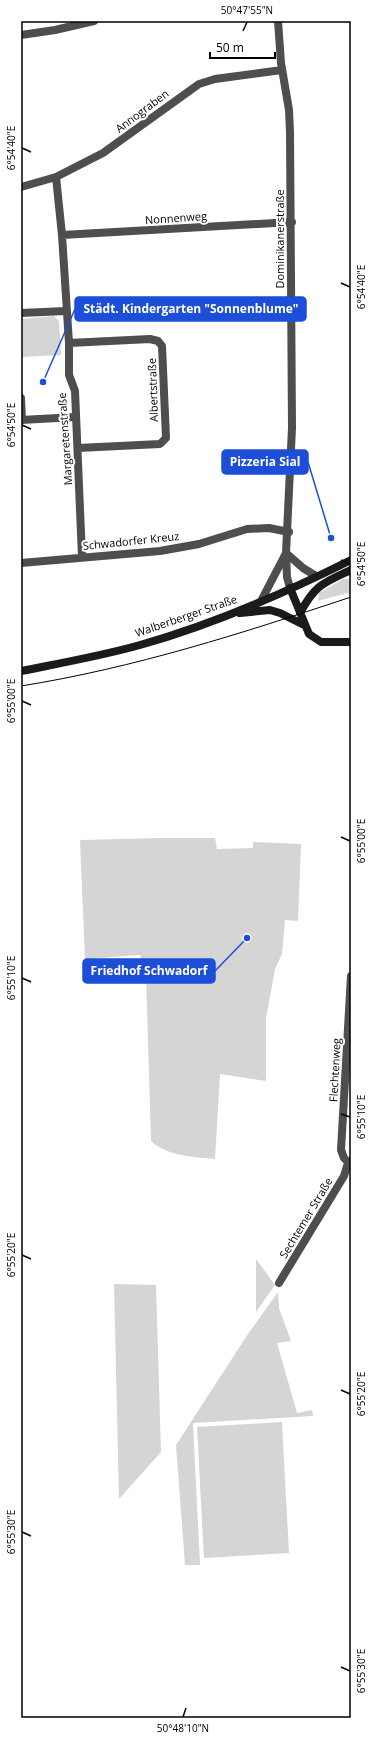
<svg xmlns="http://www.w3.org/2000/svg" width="372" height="1739" font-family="'Open Sans',sans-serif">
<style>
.green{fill:#d5d5d5}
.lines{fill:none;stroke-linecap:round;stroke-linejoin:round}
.street{stroke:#4e4e4e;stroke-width:8}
.secondary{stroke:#1b1b1b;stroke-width:8}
.tram{stroke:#000;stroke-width:1}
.ticks{fill:none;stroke:#000;stroke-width:1.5}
.labels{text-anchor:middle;stroke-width:4;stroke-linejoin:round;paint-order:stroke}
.street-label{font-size:11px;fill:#000;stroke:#fff}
.leader{fill:none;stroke:#1d4ed8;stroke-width:1.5}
.callout-dot{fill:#1d4ed8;stroke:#fff;stroke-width:1.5}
.callout{fill:#1d4ed8;stroke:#1d4ed8;stroke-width:1.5}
.callout-label{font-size:12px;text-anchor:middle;font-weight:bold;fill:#fff}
.neatline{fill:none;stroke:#000;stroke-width:1.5}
.ticks-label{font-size:10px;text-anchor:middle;fill:#000}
</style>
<rect width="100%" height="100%" fill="#fff"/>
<path class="green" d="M54,316L59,321L61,355L22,357L21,319Z
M343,579H350L351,594L347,593L318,601L319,593Z
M163,838H215L217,849L253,848V842L301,844L298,921L285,920L282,954L275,969L266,1019V1081L220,1074L215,1159C193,1157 167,1156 151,1141L146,975L140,955L85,959L80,840Z
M256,1259L275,1285L256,1312Z
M114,1284L156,1285L161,1452L119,1499Z
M278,1292L279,1308L291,1341L277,1343L297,1413L312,1410L313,1416L193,1423L200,1565H185L176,1445L246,1337Z
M282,1422L289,1553L204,1558L197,1427Z"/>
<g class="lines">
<path class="street" d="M278,21L281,63L289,110L290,132L292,428L286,553L287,577L290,588
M21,35L55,30L94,21
M56,177L62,235L69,343V375L75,391L82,557
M21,187L56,177L103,153L199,84L215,79L282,70
M62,235L292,222
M21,313L66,311
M69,343L150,339L158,341L162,346L166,438L160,444L78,448
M21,398L22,420
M21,420L76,417
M286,553L303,568L316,576
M21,563L160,551L199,544L247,529L269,528L289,532
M261,601L285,555
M351,976L341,1150L344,1158L351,1165
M279,1283L344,1176L348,1163L351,1161"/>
<path class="secondary" d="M290,588L309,634L321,642H351
M240,613L270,610L280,613L304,625
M300,613C315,585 323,583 351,570
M21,671C61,663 101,656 140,645C211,625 285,593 351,560"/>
<path class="tram" d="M21,686C134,668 243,633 351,597"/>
</g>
<path class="ticks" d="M243,31L247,22M22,148L31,152M341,283L350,287M22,425L31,429M341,560L350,564M22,701L31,705M341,837L350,841M22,978L31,982M341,1114L350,1117M22,1255L31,1259M341,1390L350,1394M22,1532L31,1536M341,1667L350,1671M183,1717L186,1708"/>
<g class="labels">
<g class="street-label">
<text transform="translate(142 111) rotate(-37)" y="4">Annograben</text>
<text transform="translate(176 218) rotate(-4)" y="4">Nonnenweg</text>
<text transform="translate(280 239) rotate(-90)" y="4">Dominikanerstraße</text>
<text transform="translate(153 390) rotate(-92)" y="4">Albertstraße</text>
<text transform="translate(65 439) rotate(-94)" y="4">Margaretenstraße</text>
<text transform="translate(131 541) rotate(-6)" y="4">Schwadorfer Kreuz</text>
<text transform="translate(186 616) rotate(-19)" y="4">Walberberger Straße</text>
<text transform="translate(335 1070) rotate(-87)" y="4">Flechtenweg</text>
<text transform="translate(306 1218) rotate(-59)" y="4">Sechtemer Straße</text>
</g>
</g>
<path class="leader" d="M43 382L75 309M331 538L308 462M247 938L215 971"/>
<g class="callout-dot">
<circle cx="43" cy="382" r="4"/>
<circle cx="331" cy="538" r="4"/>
<circle cx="247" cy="938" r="4"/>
</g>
<g class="callout">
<rect x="75" y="297" width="231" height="24" rx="4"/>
<rect x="222" y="450" width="86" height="24" rx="4"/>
<rect x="83" y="959" width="132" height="24" rx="4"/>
</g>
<g class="callout-label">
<text x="191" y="313">Städt. Kindergarten "Sonnenblume"</text>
<text x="265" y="466">Pizzeria Sial</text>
<text x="149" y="975">Friedhof Schwadorf</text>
</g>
<rect width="372" height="1739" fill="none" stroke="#ffffff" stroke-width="44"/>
<path d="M210 52v6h65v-6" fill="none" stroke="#000000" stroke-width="2"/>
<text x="216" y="52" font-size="12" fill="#000000" stroke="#ffffff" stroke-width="3" paint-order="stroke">50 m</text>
<rect x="22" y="22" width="328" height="1695" class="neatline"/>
<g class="ticks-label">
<text x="247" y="14">50°47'55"N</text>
<text transform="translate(11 148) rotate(-90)" y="4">6°54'40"E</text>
<text transform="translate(361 287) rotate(-90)" y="4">6°54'40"E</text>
<text transform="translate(11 425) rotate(-90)" y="4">6°54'50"E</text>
<text transform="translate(361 564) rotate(-90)" y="4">6°54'50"E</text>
<text transform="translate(11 701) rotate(-90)" y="4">6°55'00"E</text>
<text transform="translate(361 841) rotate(-90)" y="4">6°55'00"E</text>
<text transform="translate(11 978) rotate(-90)" y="4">6°55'10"E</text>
<text transform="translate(361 1117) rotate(-90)" y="4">6°55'10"E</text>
<text transform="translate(11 1255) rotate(-90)" y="4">6°55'20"E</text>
<text transform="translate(361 1394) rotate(-90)" y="4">6°55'20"E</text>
<text transform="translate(11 1532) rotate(-90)" y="4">6°55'30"E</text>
<text transform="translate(361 1671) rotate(-90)" y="4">6°55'30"E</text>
<text x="183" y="1732">50°48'10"N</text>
</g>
</svg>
